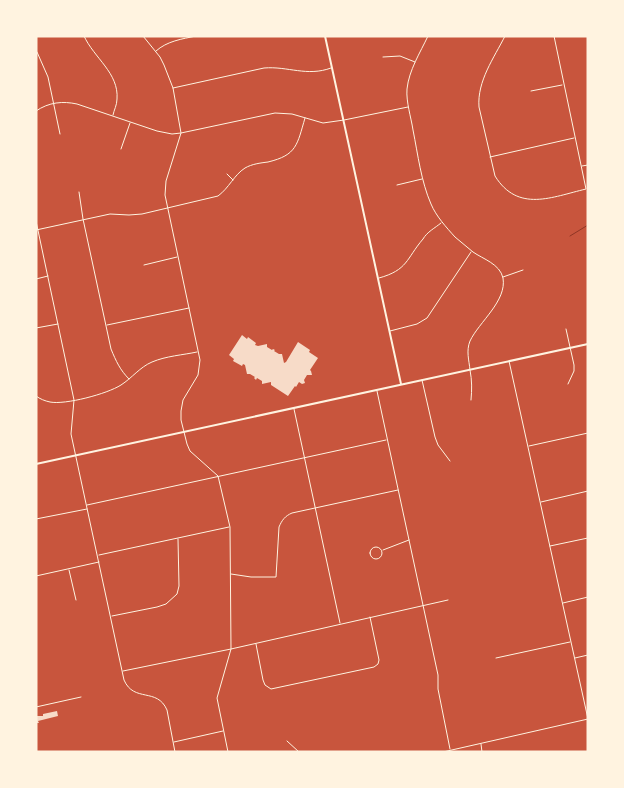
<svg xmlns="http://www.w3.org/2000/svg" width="624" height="788" font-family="'Asap Condensed',sans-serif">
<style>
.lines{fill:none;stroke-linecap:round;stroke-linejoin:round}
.stream{stroke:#8f3625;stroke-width:1}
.building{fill:#f7dbc8}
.minor{stroke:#fff3e0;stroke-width:1}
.tertiary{stroke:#fff3e0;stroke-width:2}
</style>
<rect width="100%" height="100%" fill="#c8553d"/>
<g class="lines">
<path class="stream" d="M570,236L588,225"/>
</g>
<path class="building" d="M242,335L247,339L248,337L256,343L255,345L258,346L267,344V347L272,350L273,349L275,350L274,351L279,354H282L284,363L286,362L298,342L310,350L309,352L318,358L310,370L311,371L312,375H307L304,380L305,383L302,384L299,382L296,387L295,386L288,396L271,385V382L262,384V381L257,378L256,380L254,378L255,377L250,374H247L245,365L243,364L242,366L233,361L234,359L229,355Z
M57,711L58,716L38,721L39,723H36V716H43V714Z"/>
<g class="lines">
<path class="minor" d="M84,36C94,58 119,73 117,99C117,105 114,110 113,115
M143,36L160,57L164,65L173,88L181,133L166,181L165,195L200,360L198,375L183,400L181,411V420L187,444L190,451L218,476L230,527L231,649L217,698L228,752
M428,36C420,53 409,70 407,89C406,102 411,117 413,130C418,155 421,181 431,204C436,216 446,227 455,237C461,242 467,247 473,252C483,259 500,264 503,278C507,301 479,322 470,341C466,351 469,360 470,370C472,380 472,390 471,400
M505,36C494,58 477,81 479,107L495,176C518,213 552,197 586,189L554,36
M156,51C167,41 182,39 196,36
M37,52L48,77L60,134
M383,57L400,56L415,62
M173,88L264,68C288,66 307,77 331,68
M531,91L562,85
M36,111C49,102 63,101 77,104L157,131L172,134L181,133L275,113L292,114L323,123L344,120L408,107
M121,149L130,123
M490,157L574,138
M582,166L588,165
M227,174L233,180
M397,185L422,179
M79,192L83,219L111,349C116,361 120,370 129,379
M36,221L74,400L71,434L124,680C134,703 157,687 167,710L175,752
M36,230L110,214L129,215L142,214L218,196C229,188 234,175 245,168C252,164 260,163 268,162C297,155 297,145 305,118
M144,265L177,257
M503,277L523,270
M379,278C408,270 406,259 423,239C427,232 435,228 441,223
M36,279L48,276
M107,325L189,308
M36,328L58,324
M566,329L574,365V371L568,384
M390,331L417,324L427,318L471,252
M422,380L435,437L438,445L450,461
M377,391L438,675V689L450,749
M36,396C40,399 45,401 50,402C65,405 107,394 121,385C132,378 140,367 152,362C166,356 183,355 197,352
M294,409L340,623
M529,446L588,433
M541,502L588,491
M87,505L386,440
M36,519L87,509
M550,546L588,538
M370 553a6 6 0 1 1 12 0a6 6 0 1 1-12 0Z
M383,550L409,540
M99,555L229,527
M69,570L76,600
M231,574L251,577H276L279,527C282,520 285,516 292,513L398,490
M36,576L99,562
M563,603L588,597
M112,616L157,607L166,604L177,594L179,586L178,539
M256,644L263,680L265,685L271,689L374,667L378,664L379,660L370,617
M496,658L570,642
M575,658L588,655
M123,671L231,649L448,600
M36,707L81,697
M287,741L299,752
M174,742L223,731
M481,744L482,752
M443,752L588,719L509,361"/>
<path class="tertiary" d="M325,36L401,384
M36,464L588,344"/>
</g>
<rect width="624" height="788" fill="none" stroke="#fff3e0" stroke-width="75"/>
</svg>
